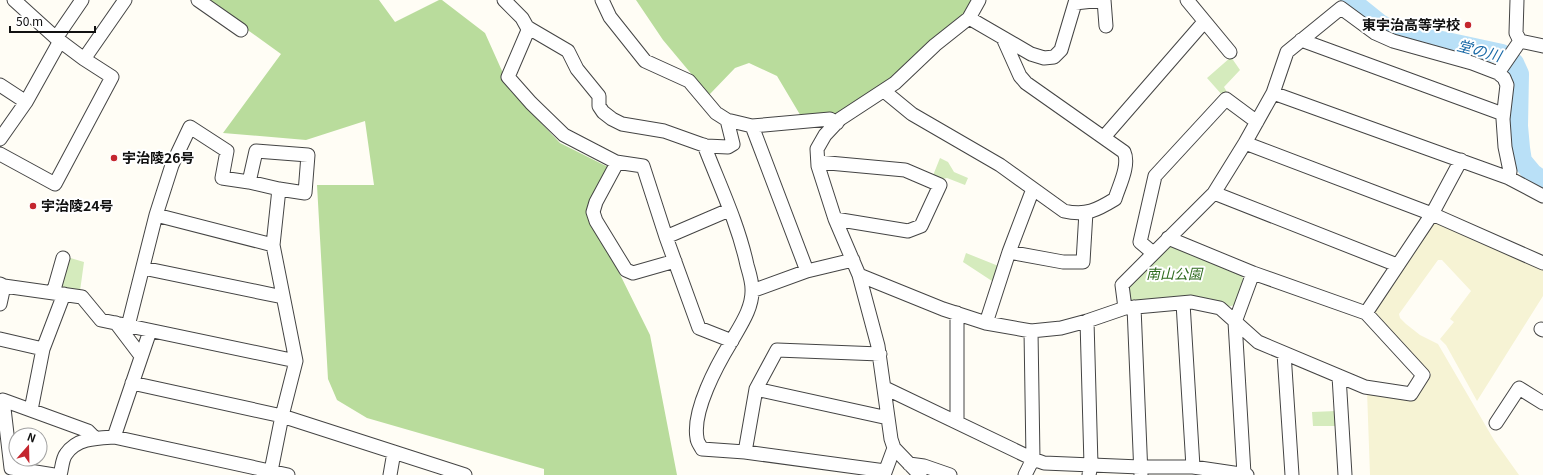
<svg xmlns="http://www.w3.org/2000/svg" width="1543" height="475" font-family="Georgia,'Noto Sans JP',serif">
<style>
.farmland{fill:#f6f3d4}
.green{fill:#d5ebbd}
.forest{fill:#b9dc9c}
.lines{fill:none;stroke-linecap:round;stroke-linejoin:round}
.river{stroke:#b9e0f7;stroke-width:20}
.street-casing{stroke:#444;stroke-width:15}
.street{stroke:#fff;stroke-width:13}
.poi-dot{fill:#c4262e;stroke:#fff;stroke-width:1.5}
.labels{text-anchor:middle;stroke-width:4;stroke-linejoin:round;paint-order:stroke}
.poi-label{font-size:14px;font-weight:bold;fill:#111;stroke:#fff;text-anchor:start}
.park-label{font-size:14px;font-style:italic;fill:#2f6b1f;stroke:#fff}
.water-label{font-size:15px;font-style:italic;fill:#1768a6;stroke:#fff}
</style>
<rect width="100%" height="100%" fill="#fffdf5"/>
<path class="farmland" d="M1433,221L1543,267V296L1477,401L1446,345L1440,339L1454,322L1450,319L1471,291L1442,260H1438L1399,314L1400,318L1406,324L1420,335L1438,344L1494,440L1519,475H1370L1367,391L1414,401L1431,374L1375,318L1373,311Z"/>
<path class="green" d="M1231,57L1240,70L1224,87L1227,92L1223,96L1207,78Z
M940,158L948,162L954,172L968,178L965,185L947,178L943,179L941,182L932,178Z
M1172,246L1241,273L1244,281L1235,305L1227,307C1203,286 1157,307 1128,299L1130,282L1164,250Z
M966,253L1001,267L995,283L963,262Z
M67,257L84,262L80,291L57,289Z
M1336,411V426H1313L1312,412Z"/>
<path class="forest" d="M206,0H379L395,22L439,0H442L485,33L511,91L560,143L610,168L592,218L650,335L677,475H544V469L367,418L337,400L328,379L317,185H374L365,121L306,140L223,133L281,54Z
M636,0H973L966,12L911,62L842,115L802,118L777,76L749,63L735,68L709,95L663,40Z"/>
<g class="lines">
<path class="river" d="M1350,0L1380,24L1391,30L1502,54L1514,63L1519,74L1518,126L1520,148L1522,161L1532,173L1543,181"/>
<g class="street-casing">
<path id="street" d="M14,0L56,38L82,0
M198,0L241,30
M504,0L522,18L527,27L568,51L577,69L599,96V106L603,112L612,119L622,124L664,131L706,146L728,147L733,144L727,120
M602,0L610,17L645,61L689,81L716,113L727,120L752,126L830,119L837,123
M1104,0L1106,26
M1187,0L1230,52
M1517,0L1516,33L1520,41
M969,18L1031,54L1044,58L1054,57L1061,50L1075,3L1102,0
M529,28L508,77L531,103L564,135L616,162L643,166L666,237L699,328L732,341
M56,38L84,59L125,0
M1301,40L1503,114
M1520,41L1543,46
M1498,73L1520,41
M0,85L26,102
M884,91L912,114L1000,165L1064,211C1086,216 1097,210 1115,199C1119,186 1130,165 1124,152L1026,83L1020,76L1003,38
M1273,93L1509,178L1543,196
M752,126L807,271
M1104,137L1204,22
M0,139L26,102L60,41
M1245,143L1432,214L1543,263
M704,145C719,184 738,223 747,265C749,272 752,281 752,289C753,308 740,326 731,342C717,365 692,411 697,438C697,442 700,445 702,449L745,452L885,471
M0,154L55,184L112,77L84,59
M818,162L905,170L940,185L921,226L908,231L835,219
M617,163L596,202L593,212L596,221L626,270L633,273L675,261
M1214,193L1397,265
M156,215L273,245
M666,237L729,210
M1168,238L1253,273
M1009,252L1063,262H1083L1086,212
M1153,253L1140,242L1155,176L1226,99L1257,122
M143,268L283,297
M859,275L943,309L986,323L1031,331L1061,328L1087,321L1125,308L1191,302L1220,308L1258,342L1365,387L1411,394L1423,375L1366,313L1253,273L1235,322L1244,474
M0,284L4,286L82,297L101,320L296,361
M752,291L807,271L853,260
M53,293L63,258
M1183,303L1193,467
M0,304L4,286
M1134,307L1141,475
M1125,308L1122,285L1214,193L1245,143L1273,93L1287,52L1341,8L1375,33L1393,41L1472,63L1498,73L1504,78L1507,85L1503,119L1505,147L1510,171L1509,178
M1366,313L1432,214L1461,160
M1087,321L1091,465L1089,475
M116,323L141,356
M986,323L1009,252L1033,189
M128,326L156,215L172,165L190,127L227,151L222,178L249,182L256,151L308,155L305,193L279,189L249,182
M1541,329L1543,330
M0,339L43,349
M1284,353L1292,475
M1339,376L1345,475
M132,383L282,416L465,475
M885,388L1033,459L1044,463L1140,467H1193L1247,475
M756,389L888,418
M31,410L43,349L64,294
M957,422V313
M1496,423L1519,388L1543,403
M114,437L150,331
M745,452L756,389L777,350L880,354
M909,464L924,466L950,475
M271,471L282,416L296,361L273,245L279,189
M54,475L11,468L3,400L88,431L95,438
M60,475C62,469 62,459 66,454C77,438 97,438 114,437L288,475
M390,475L394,452
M884,475L894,448
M920,475L894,448L891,439L878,346L859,275L835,219L818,166L817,149L825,135L840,119L895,83L935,45L969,18L979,0
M1025,475L1033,459L1031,331"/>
</g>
<use href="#street" class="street"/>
</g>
<g class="poi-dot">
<circle cx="1468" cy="25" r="4"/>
<circle cx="114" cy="158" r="4"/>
<circle cx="33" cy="206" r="4"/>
</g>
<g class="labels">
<g class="poi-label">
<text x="1460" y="30" text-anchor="end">東宇治高等学校</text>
<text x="122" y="163">宇治陵26号</text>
<text x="41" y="211">宇治陵24号</text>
</g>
<g class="park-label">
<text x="1174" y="279">南山公園</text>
</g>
<g class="water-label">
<text transform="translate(1479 51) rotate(15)" y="5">堂の川</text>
</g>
</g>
<g transform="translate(28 447) rotate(20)"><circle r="19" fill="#ffffff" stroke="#a0a0a0"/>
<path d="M0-3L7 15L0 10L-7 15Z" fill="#c4262e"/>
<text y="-6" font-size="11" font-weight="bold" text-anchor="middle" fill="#111111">N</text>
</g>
<path d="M10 26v6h85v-6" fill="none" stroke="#111111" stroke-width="2"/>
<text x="16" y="26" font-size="12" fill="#111111" stroke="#ffffff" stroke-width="3" paint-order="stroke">50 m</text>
</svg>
